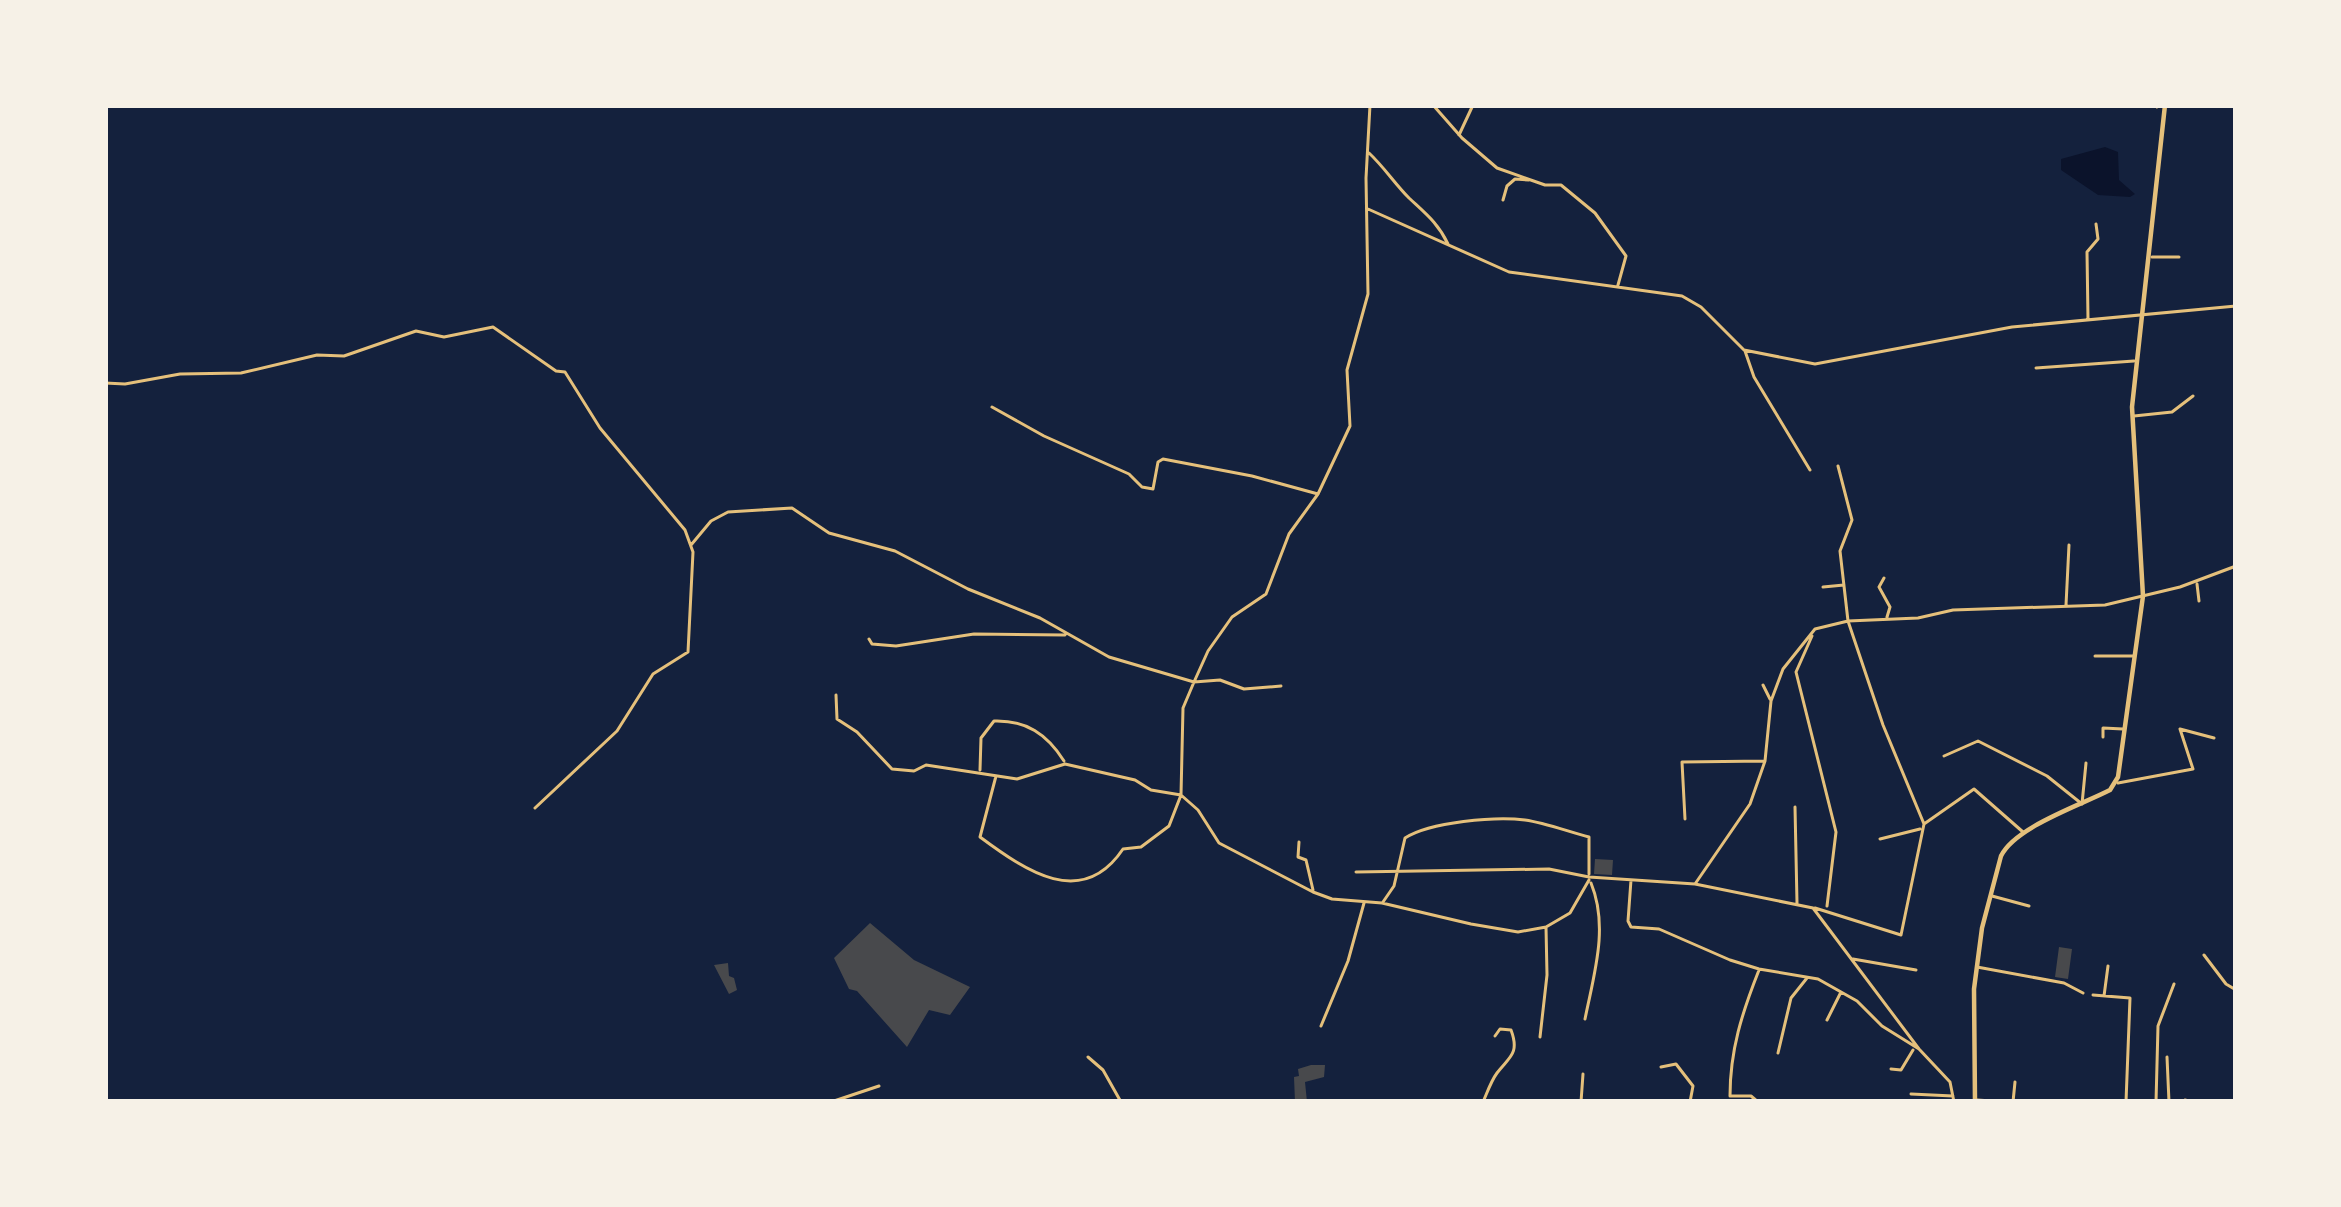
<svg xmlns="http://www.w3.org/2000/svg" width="2341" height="1207" font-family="Spectral,serif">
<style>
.water{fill:#0b132b}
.building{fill:#48494c}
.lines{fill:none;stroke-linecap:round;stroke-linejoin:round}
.minor{stroke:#e5c07b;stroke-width:3}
.tertiary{stroke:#e5c07b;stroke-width:4.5}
</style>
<rect width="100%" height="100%" fill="#14213d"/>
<path class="water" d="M2105,147L2118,152L2119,180L2135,194L2130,197L2098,195L2061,170V159Z"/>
<path class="building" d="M1595,859L1613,860L1612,875L1594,874Z
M870,923L914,960L970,987L950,1015L929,1010L907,1047L857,991L849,989L834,958Z
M2059,947L2072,949L2068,979L2055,977Z
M728,963L729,976L734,978L737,990L729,994L714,965Z
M1311,1065H1325L1324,1077L1305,1082L1307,1102H1295L1294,1077L1299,1076L1298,1069Z"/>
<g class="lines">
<path class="minor" d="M1433,105L1462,138L1497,168L1545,185H1561L1595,213L1626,256L1618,285
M2156,105L2157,107
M1459,135L1473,105
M1369,153C1384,167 1395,184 1409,198C1426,214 1438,223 1448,244
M1503,200L1507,186L1515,179L1529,180
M1368,209L1509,272L1682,296L1701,307L1744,350L1815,364L2012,327L2236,306
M2152,257H2179
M2088,319L2087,252L2098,239L2096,224
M1745,351L1754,377L1810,470
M2036,368L2134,361
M105,383L125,384L180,374L241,373L317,355L344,356L416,331L444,337L493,327L556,371L565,372L600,428L685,530L693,552L688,652L653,674L617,731L535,808
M992,407L1044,436L1129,474L1142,487L1153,489L1158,462L1163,459L1252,476L1318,494
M2134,416L2172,412L2193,396
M691,545L711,521L728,512L792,508L829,533L895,551L968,589L1040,618L1109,657L1194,682L1220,680L1244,689L1281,686
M1884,578L1879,587L1890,607L1887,617
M2197,584L2199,601
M1823,587L1844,585
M2066,605L2069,545
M1812,636L1796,672L1836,832L1827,906
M869,639L872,644L896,646L974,634L1065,635
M2095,656H2133
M1763,685L1770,699
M836,695L837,719L857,732L892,769L914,771L926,765L1017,779L1065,764L1135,780L1151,790L1181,795L1198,810L1219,843L1313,892L1332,899L1382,903L1471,924L1518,932L1546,927L1570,913L1589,880
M2103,737V728L2123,729
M1944,756L1978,741L2047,776L2082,804L2086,763
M980,770L981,738L994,721C1026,720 1047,734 1064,761
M996,776L980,837C1026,871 1082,910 1123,849L1141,847L1169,826L1181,795L1183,708L1194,682L1208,651L1232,617L1266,594L1289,534L1318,494L1350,426L1347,370L1368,294L1366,178L1370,105
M2118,783L2193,769L2180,729L2214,738
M1795,807L1797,903
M1685,819L1682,762L1765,761
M1924,824L1974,789L2023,832
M1880,839L1920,829
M1299,842L1298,857L1306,860L1313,890
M1356,872L1549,869L1589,877L1695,884L1813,908L1919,1049L1950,1082L1954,1102
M1631,880L1628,921L1631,927L1659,929L1730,960L1759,969L1818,979L1857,1001L1882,1026L1919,1049
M1695,884L1750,804L1765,761L1771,701L1783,669L1815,629L1848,621L1918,618L1953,610L2105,605L2180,587L2236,566
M1992,896L2029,906
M1383,902L1394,886L1405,838C1430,822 1496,816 1525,820C1546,823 1569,832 1589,837V874
M1815,908L1901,935L1924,824L1883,725L1848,621L1840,551L1852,520L1838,466
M2204,955L2226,984L2236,990
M1853,959L1916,970
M1977,967L2064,983L2083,993
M2093,995L2130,998L2126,1102
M2104,996L2108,966
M1585,1019C1594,974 1609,927 1591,883
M1827,1020L1841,992
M1321,1026L1348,961L1364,903
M1540,1037L1547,975L1546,927
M1778,1053L1791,998L1807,978
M1088,1057L1103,1070L1121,1102
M2167,1057L2169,1102
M1661,1067L1676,1064L1693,1086L1690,1102
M1891,1069L1901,1070L1913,1050
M1911,1094L1953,1096
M1977,1100L2006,1102
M2185,1100L2192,1102
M831,1102L879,1086
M1483,1102C1487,1093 1491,1081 1497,1073C1509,1057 1520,1054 1511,1030L1500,1029L1495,1036
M1581,1102L1583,1074
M1758,1102L1751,1096H1730C1730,1050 1742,1013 1759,970
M2013,1102L2015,1082
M2156,1102L2158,1026L2174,984"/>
<path class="tertiary" d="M1975,1102L1974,989L1982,928L2001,856C2015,827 2081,805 2110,790L2118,777L2143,596L2132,407L2165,105"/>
</g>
<rect width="2341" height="1207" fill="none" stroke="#f6f1e7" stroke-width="216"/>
</svg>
